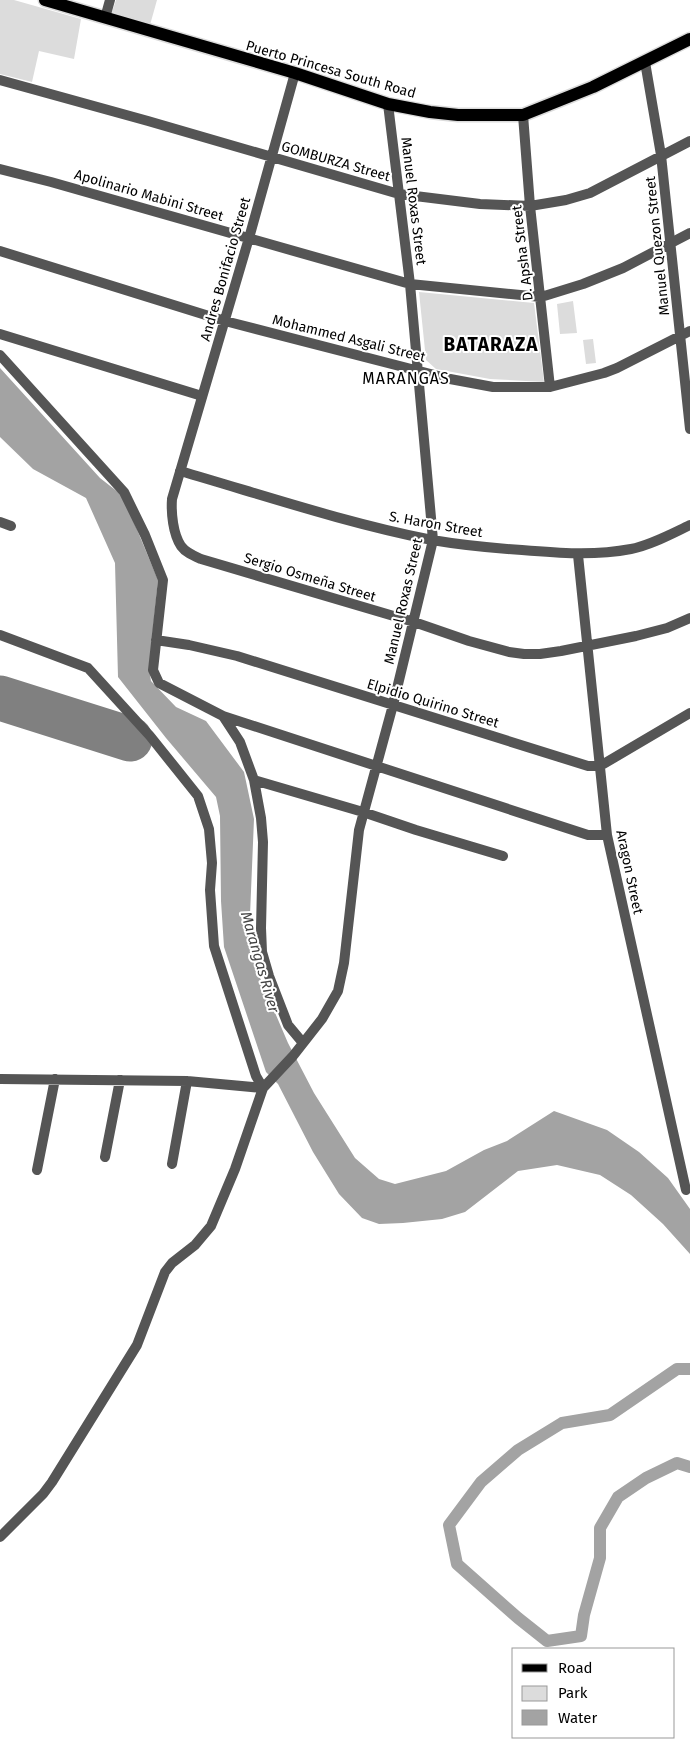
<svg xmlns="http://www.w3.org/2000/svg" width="690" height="1753" font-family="'Fira Sans',sans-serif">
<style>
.green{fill:#dcdcdc}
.water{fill:#a3a3a3}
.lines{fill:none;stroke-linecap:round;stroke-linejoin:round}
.river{stroke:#a3a3a3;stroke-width:12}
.runway{stroke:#808080;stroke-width:45}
.major-casing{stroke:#dbdbdb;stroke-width:15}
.minor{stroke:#555;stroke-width:10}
.major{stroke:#000;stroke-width:12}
.labels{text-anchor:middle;stroke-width:4;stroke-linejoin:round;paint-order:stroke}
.street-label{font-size:14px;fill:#000;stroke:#fff}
.water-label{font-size:15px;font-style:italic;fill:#444;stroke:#fff}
.quarter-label{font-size:16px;letter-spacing:1px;fill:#000;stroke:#fff}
.district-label{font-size:19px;font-weight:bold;letter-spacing:1px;fill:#000;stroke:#fff}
</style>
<rect width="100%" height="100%" fill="#fff"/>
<path class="green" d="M0,0H14L81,19L74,59L39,51L32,82L0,74Z
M116,0H157L150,25L112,12Z
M419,292L534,303L544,382L490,379L436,369L426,360Z
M573,301L577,333L560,334L557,304Z
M593,339L596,363L586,364L583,340Z"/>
<path class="water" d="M0,368L100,478L123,496L158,580L149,669L151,681L176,707L206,721L244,772L254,819L249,939L252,959L288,1043L314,1093L355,1158L379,1179L395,1184L446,1171L484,1150L507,1141L554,1111L607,1130L639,1152L668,1178L690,1209V1254L663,1224L631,1195L600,1175L557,1165L518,1171L465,1212L442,1219L403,1223L379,1224L362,1218L339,1194L313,1152L278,1084L266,1072L224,947L221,901L220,816L216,797L166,738L118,677L115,563L86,498L33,469L0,437Z"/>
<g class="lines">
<path class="river" d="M690,1369H677L610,1415L562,1423L518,1450L481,1482L449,1525L457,1564L518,1618L547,1641L581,1636L584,1615L600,1558V1528L618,1497L646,1478L677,1463L690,1467"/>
<path class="runway" d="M0,698L130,739"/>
<g class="major-casing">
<path id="major" d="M45,0L295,73L388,104L430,112L458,115H523L593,87L690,39"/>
</g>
<path class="minor" d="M105,18L110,0
M645,62L661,155L690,429
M295,73L249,238L172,499C171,513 173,534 181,546C186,553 194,556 201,559L414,622L469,641L509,652L524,654H540L561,651L636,636L667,628L690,618
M0,80L148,121L399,194L480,204L530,206L566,200L590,193L690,141
M523,115L530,206L550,387
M0,169L51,182L410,284L541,297L583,284L623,268L690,233
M0,251L225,321L450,379L493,387H550L604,373L617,368L690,331
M0,334L202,396
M0,355L124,492L145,535L163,580L153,670L159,683L223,716L240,742L254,780L261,818L263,842L261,928L262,952L269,976L288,1025L303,1043
M180,471C263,495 346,523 432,540C461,545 492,548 522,550C558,553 594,556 631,549C651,545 671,534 690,525
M0,522L11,526
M578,555L607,835L686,1190
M0,635L88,668L150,736L198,796L209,829L212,863L210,890L214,946L256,1076L263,1088
M156,640L189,645L237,656L588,766H600L690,713
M223,716L588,835H607
M254,780L363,812L416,830L503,856
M0,1079L187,1081L263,1088
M105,1157L120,1080
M172,1164L187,1081
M37,1170L55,1079
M0,1537L43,1494L52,1482L137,1345L165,1272L172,1263L195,1245L211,1226L235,1169L263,1088L293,1056L322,1019L338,991L344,963L359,830L393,705L433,540L410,284L388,104"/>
<use href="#major" class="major"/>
</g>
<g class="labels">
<g class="street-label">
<text transform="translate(331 69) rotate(16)" y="5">Puerto Princesa South Road</text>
<text transform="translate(336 161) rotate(16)" y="5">GOMBURZA Street</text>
<text transform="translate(149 195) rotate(16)" y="5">Apolinario Mabini Street</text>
<text transform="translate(414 201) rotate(83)" y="5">Manuel Roxas Street</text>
<text transform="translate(657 246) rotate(-96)" y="5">Manuel Quezon Street</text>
<text transform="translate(522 253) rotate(-97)" y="5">D. Apsha Street</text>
<text transform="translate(225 269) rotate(-74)" y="5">Andres Bonifacio Street</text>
<text transform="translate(349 338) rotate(14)" y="5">Mohammed Asgali Street</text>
<text transform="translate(436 524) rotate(10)" y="5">S. Haron Street</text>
<text transform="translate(310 577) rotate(17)" y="5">Sergio Osmeña Street</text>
<text transform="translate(403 601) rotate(-77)" y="5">Manuel Roxas Street</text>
<text transform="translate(433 703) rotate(17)" y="5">Elpidio Quirino Street</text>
<text transform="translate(630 872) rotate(78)" y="5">Aragon Street</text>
</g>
<g class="water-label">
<text transform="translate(260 962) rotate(74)" y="5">Marangas River</text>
</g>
<g class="quarter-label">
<text x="406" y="384">MARANGAS</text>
</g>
<g class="district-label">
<text x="491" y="351">BATARAZA</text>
</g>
</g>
<rect x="512" y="1648" width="162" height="90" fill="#ffffff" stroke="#999999"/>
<rect x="522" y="1664" width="25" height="8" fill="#000000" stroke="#999999"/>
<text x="558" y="1673" font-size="15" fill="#000000">Road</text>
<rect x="522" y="1686" width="25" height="15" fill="#dcdcdc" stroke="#999999"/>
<text x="558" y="1698" font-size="15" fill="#000000">Park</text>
<rect x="522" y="1710" width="25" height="15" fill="#a3a3a3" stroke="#999999"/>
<text x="558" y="1723" font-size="15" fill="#000000">Water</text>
</svg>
